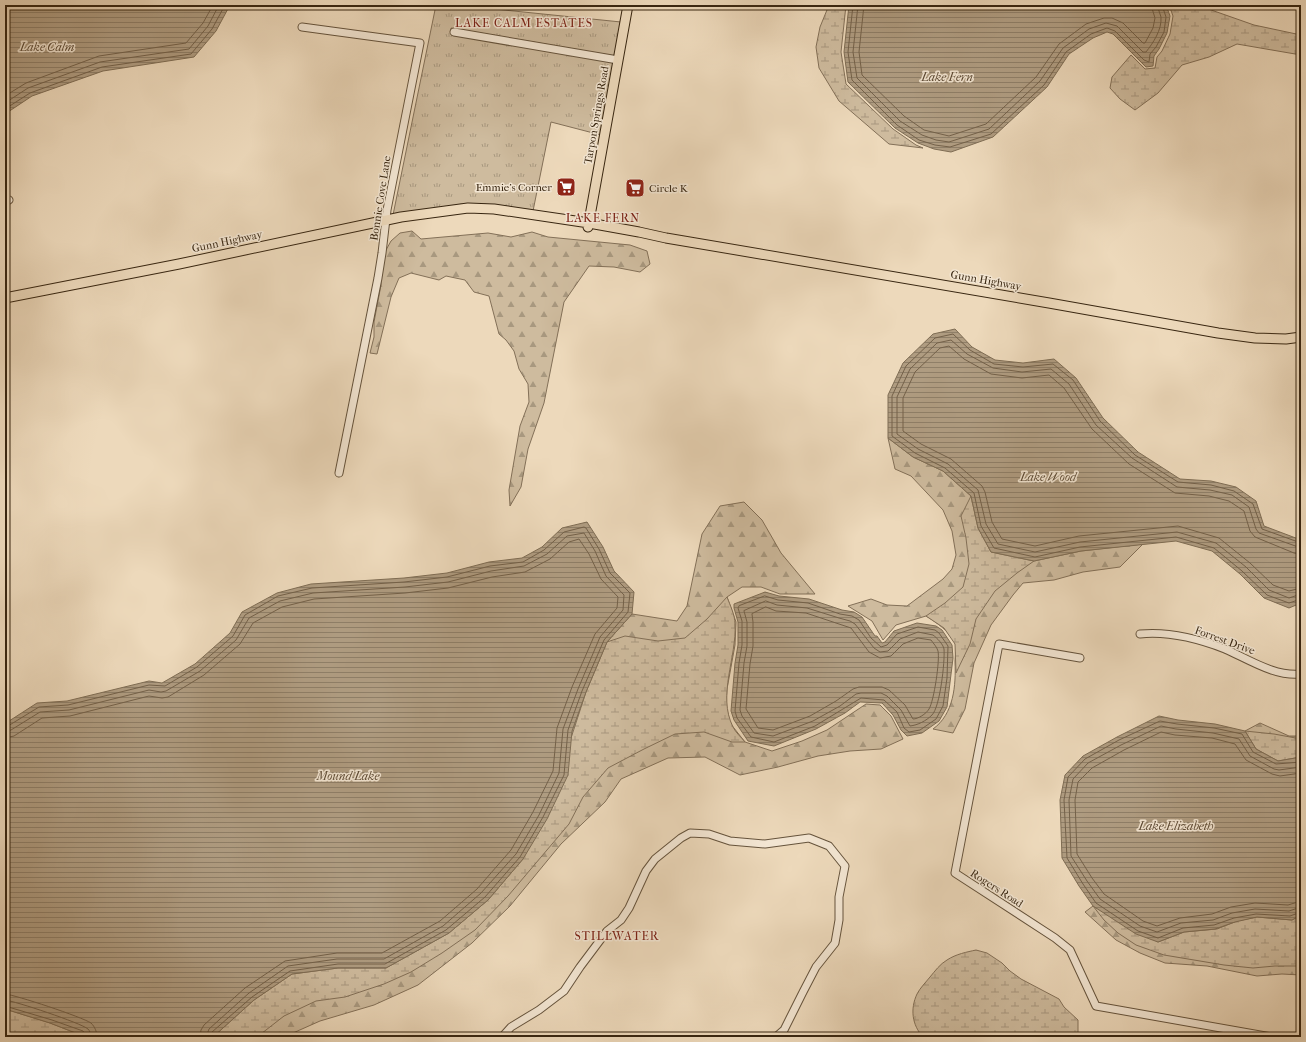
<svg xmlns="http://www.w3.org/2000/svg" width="1306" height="1042" font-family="'IM FELL French Canon',serif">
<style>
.grass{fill:url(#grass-tufts);stroke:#837058}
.forest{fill:url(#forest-firs);stroke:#837058}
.wetland{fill:url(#wetland-marsh);stroke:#837058}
.water{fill:url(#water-rules);stroke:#7f6d54}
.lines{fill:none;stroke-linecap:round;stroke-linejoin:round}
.shore{stroke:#746149;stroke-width:1}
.minor-casing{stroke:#65533c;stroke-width:9}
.major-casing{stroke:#382611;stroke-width:11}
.minor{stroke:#f3e6d3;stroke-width:7}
.major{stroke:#edd9bb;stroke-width:9}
.labels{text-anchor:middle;stroke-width:3;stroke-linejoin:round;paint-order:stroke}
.street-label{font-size:11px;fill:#382611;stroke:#f3e6d3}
.poi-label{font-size:11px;fill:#382611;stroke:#f3e6d3;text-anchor:end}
.neighbourhood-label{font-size:12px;letter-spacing:1px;fill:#7a1f14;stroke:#f3e6d3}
.water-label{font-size:12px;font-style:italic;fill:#5c4933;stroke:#f3e6d3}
</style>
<defs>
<pattern id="grass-tufts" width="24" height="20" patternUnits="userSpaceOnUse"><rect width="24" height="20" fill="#cebb9e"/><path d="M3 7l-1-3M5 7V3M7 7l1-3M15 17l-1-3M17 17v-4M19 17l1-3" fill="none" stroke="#a8987f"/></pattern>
<pattern id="forest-firs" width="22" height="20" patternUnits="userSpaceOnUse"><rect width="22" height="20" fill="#cebb9e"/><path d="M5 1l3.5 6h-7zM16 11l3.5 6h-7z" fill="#a8987f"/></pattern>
<pattern id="wetland-marsh" width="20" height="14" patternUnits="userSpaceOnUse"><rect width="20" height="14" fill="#cebb9e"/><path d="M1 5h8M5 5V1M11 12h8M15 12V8" fill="none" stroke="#a8987f"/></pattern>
<pattern id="water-rules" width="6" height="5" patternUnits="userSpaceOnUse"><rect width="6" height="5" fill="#af9c81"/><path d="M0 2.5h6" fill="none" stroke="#8f7f68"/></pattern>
</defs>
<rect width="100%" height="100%" fill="#edd9bb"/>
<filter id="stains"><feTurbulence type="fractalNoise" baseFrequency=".005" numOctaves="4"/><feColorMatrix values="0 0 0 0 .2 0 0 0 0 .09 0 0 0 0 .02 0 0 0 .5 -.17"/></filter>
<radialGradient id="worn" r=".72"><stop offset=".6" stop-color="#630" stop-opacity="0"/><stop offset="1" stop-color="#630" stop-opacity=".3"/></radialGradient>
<path class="grass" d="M436,5H455L621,22L615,56L451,28V34L614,62L601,135L551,122L533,211L520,209L393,215Z"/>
<path class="forest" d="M412,231L421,239L488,233L511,237L532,232L548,237L630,245L647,251L650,264L640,272L614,267L589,266L564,302L544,403L528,449L521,487L510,506L509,490L520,426L529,402L528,384L519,369L514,351L506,340L499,334L489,296L474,292L465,280L446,276L439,280L411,273L399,278L391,297L377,354L370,353L374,337V322L381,285V259L391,241L400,233Z
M888,438L913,457L943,471L971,496L1034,561L1081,551L1143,544L1120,567L1083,572L1054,580L1023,583L1013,595L991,625L974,663L965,709L953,733L933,729C954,714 956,685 955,662C955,656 957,648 955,643C948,630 937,623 926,616L896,625L883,640L872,621L848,606L871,599L887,605L907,606L943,579L952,569L956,555L952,531L943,510L911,476L895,469Z
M744,502L762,520L781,553L815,594H780L761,587H742L727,597L736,622L735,645L727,689L726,705L730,723L745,742L772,751L802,741L827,730L866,704L880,705L891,716L903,739L881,749L850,751L818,756L778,767L740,775L705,757L668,758L621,779L605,802L561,844L510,906L472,943L418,985L374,1005L320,1021L284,1037H213L568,775L572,731L586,692L607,642L632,614L677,621L687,606L702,534L720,506Z
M1260,723L1289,736H1301V757L1256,749L1245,731Z
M1093,906L1112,917L1217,929L1237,921L1292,920L1301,915V975L1282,974L1257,976L1207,966L1165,963L1140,953L1116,940L1085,912Z"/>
<path class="wetland" d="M829,5H846L841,52L846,84L893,129L916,145L923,148L889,144L839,101L819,68L816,47L820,27Z
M1169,5H1197L1254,25L1301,35V55L1237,44L1209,57L1182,65L1158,93L1135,110L1120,99L1110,88L1112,77L1131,55L1145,69L1155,68L1157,57L1162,51L1170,34L1173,16Z
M971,496L978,528L991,552L1034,561L1017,573L995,591L976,619L970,644L956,673L955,644L944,628L926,616L945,603L963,587L969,564L966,538L961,516Z
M727,597C730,605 735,615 735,624C737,657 717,695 733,727C736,733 741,737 745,742H732L704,732L675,734L644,749L608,768L583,797L569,824L508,896L475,930L442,953L411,972L384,984L345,997L316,1001L284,1016L257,1037H213L254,1000L292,974L338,968H386L449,933L488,900L523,859L572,735L586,692L607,642L625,636L658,641L685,638L707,619Z
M1245,731L1274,734L1301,739V757L1278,761L1256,749Z
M1093,906L1158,942L1184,932L1217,929L1237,921L1257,917L1292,920L1301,915V966H1275L1253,968L1224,965L1164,955L1136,945L1118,933L1104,920Z
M976,950L987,953L1002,963L1010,971L1021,979L1059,999L1064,1007L1078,1020V1037H923C912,1025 910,1009 917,994C920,988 926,982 930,977C935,971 940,964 947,960C956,954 967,952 976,950Z
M5,1009L50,1023L86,1037H5Z"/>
<path class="water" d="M5,5H230L216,31L194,57L103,71L32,96L5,114Z
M849,5H1166L1170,16L1167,33L1159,49L1154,56L1153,66L1146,67L1113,34L1107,32L1093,38L1069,54L1047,87L993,137L951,152L934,149L918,143L895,128L848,82L844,52Z
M955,329L972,347L995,360L1023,363L1054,359L1076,378L1103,418L1138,452L1180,479L1211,481L1236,487L1256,501L1264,526L1301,540V603L1289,608L1264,598L1240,574L1212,551L1176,541L1081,551L1034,561L991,552L978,528L971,496L943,471L913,457L888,438V395L903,363L933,334Z
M587,522L603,547L614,571L634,592L632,614L607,642L586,692L572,731L568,775L547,819L523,859L488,900L449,933L386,968H338L292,974L254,1000L213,1037H86L50,1023L5,1009L6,723L37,703L67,701L149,681L162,683L195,664L230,633L242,612L277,593L311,584L404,578L447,573L489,562L522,558L542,547L562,528Z
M765,592L779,596L809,599L842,610L854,612L862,617L875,636H877L882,643L885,642L894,631L917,623L936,626L942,630L952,645L953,658L947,707L939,721L922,733L907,736L901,730L893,715L882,703L860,702L845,713L816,729L774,746L748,741L734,720L731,711L735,663L738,645V622L734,608V604Z
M1159,716L1178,720L1215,724L1245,731L1256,749L1278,761L1301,757V915L1292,920L1257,917L1235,922L1215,929L1184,932L1158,942L1136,934L1093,906L1079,886L1062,858L1060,800L1065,775L1083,756L1117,737Z"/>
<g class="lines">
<path class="shore" d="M853,5L848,52L852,80L897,125L919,140L935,145L950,147L991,134L1044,85L1066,52L1091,34L1107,28L1115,31L1144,60L1149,62L1150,54L1156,47L1164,32L1166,17L1162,5
M858,5L853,52L857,78L900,121L922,135L936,140L949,142L989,129L1040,81L1063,48L1089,29L1106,23L1117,26L1143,52H1146C1153,43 1162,30 1161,17C1160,13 1158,9 1157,5
M864,5L859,52L862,75L904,116L924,130L949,136L986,124L1036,77L1059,44L1086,24L1104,18H1112L1123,23L1143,43H1145L1153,28L1155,18L1151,5
M5,96L26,83L99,56L186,43L203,23L213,5
M5,103L28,88L100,62L189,49L208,26L219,5
M5,109L30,93L102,67L191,54L212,29L225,5
M1301,543L1262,529L1253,504L1234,491L1211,485L1178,482L1135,455L1100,421L1073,380L1053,364L1023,367L994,364L970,350L953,334L935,338L906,366L892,396V436L915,453L945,468L974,493L981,526L994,548L1035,557L1080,547L1176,537L1214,548L1242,571L1267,595L1289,603L1301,599
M1301,548L1259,533L1256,529L1249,507L1232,495L1210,490L1177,487L1132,458L1096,425L1069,384L1051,369L1022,372L993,368L967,354L951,340L937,343L910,369L897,397V434L918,449L948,464L978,490L986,524L998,544L1035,552L1080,542L1177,532L1216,543L1246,567L1269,590L1289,598L1301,594
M1301,554L1294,553L1255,537L1250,531L1244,511L1229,501L1209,496L1175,493L1129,464L1092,429L1064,388L1049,375L1022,378L991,374L964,359L949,346L940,348L915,372L903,398V431L921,444L951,459L982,486L985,492L992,522L1002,539L1035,546L1079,536L1178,526L1219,538L1250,563L1273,585L1289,591L1301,588
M765,596L778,600L808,603L840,614L852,616L859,620L871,638L881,647L887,645L897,634L918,627L935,630L939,633L948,646L947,678L943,706L936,719L920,730L909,732L904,728L897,712L884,700L861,698L815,726L774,742L751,737L737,718L735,711L739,663L742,645V621L738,608L739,606Z
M766,601L777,605L807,608L839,618L850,621L855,624L874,648L880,652L888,651L900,639L918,632L933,635C937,638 943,644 944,649C945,662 940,707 932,715C926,721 918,725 910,726L901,710L887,696L881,693H861L856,694L840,706L813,721L773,736L754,733L742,716L740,710L744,663L747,646V622L744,611Z
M766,607L776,611L806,613L851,628L869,652L880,658L891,656L903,644L918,638L931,640C933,643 937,647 938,651C940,660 934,701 929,709C926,714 918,719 913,719L905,705L889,690L882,687H859L853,689L836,701L810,716L773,730L758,728L746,709L750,664L753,646V622L752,614Z
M5,727L8,726L39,707L68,705L149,685L165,686L197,667L233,636L245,615L278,596L312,588L404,582L447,577L490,566L523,562L544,550L564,532L584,527L586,528L599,549L610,573L630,593L628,612L604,640L582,691L568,730L564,775L543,817L520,857L485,897L446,930L385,964H338L290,971L252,997L212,1032L211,1037
M5,732L11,730L40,712L69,710L149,690L161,692L166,691L200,671L236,640L249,618L280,601L313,593L405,587L448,582L491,571L524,566L547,554L567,536L584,533L595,551L606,576L624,595L623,610L600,637L578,689L563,729L559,773L539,815L516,854L481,893L443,926L384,959H337L288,966L249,993L209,1029L206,1037
M5,738L14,736L42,718L70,716L149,696L162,698L168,697L204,675L240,644L253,623L282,607L314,599L405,593L448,588L492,577L525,572L550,559L569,542L579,539L589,554L601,579L618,597L617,608L595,634L572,687L557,728L553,771L533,812L511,850L477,889L440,921L382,953H337L285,961L245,988L204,1025L201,1030L200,1037
M1301,762L1276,764L1253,752L1242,734L1214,728L1177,724L1160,721L1119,740L1085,759L1068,777L1064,800L1067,858L1083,884L1096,903L1138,931L1158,938L1183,928L1214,925L1234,918L1256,914L1290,916L1301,912
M1301,767L1279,770L1274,769L1250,756L1239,739L1213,733L1176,729L1161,726L1121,745L1088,763L1073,779L1069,800L1071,856L1087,881L1100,899L1140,926L1157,932L1181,923L1213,920L1232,913L1255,909L1289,911L1301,907
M1301,773L1280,776L1272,774L1246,760L1235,744L1212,738L1175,735L1161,732L1124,750L1092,768L1078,782L1075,800L1077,854L1092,878L1104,894L1143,921L1157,926L1180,918L1212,914L1231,907L1255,903L1288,905L1301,901
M5,994C16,995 82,1017 91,1023C95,1027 97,1032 97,1037
M5,1000C15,1001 81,1023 88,1029C90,1031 91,1034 91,1037
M5,1006L52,1020L83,1031L85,1034L86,1037"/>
<g class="minor-casing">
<path id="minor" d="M302,27L420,43L387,210L382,253L378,278L339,473
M454,32L618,60
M5,202L9,200
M1140,634C1169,631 1199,639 1225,649C1248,659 1275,677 1301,674
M1080,658L999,644L955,873L1055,938L1070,950L1096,1006L1272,1037
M502,1037L511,1027L539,1010L564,991L580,967L607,931L621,920L629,908L646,871L655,859L681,838L690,833L709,834L730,841L765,844L809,838L829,846L845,866L839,897V920L835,943L816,967L803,992L784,1030L776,1037"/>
</g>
<g class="major-casing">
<path id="major" d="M588,227L628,5
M5,298L179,264L401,217L468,208L494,209L589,223L639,232L666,238L1049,303L1218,333L1255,338L1286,339L1301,337"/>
</g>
<use href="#minor" class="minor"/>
<use href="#major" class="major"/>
</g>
<defs>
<g id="supermarket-square" transform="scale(1)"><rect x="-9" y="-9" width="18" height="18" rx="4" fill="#8f2418" stroke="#f3e6d3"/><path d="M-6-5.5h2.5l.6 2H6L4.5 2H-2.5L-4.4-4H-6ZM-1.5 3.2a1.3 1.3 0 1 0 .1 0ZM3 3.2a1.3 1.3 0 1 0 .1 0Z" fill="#fff"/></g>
</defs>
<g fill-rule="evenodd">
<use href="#supermarket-square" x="566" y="187"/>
<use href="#supermarket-square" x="635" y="188"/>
</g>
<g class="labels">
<g class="street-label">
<text transform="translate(596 115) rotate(-80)" y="4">Tarpon Springs Road</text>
<text transform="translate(380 198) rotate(-81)" y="4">Bonnie Cove Lane</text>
<text transform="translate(227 241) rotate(-12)" y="4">Gunn Highway</text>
<text transform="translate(986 280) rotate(10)" y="4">Gunn Highway</text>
<text transform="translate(1225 640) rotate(20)" y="4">Forrest Drive</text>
<text transform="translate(997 888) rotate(33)" y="4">Rogers Road</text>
</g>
<g class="poi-label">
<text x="552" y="191">Emmie's Corner</text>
<text x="649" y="192" text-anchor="start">Circle K</text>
</g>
<g class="neighbourhood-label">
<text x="524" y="27">LAKE CALM ESTATES</text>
<text x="603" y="222">LAKE FERN</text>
<text x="617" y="940">STILLWATER</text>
</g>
<g class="water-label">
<text x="47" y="51">Lake Calm</text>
<text x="947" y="81">Lake Fern</text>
<text x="1048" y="481">Lake Wood</text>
<text x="348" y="780">Mound Lake</text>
<text x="1176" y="830">Lake Elizabeth</text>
</g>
</g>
<rect width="1306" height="1042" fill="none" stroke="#edd9bb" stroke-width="20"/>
<rect x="6" y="6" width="1294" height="1030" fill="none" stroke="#382611" stroke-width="2"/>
<rect x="10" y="10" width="1286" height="1022" fill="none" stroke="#382611"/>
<rect width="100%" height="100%" filter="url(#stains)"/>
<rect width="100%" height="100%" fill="url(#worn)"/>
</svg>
